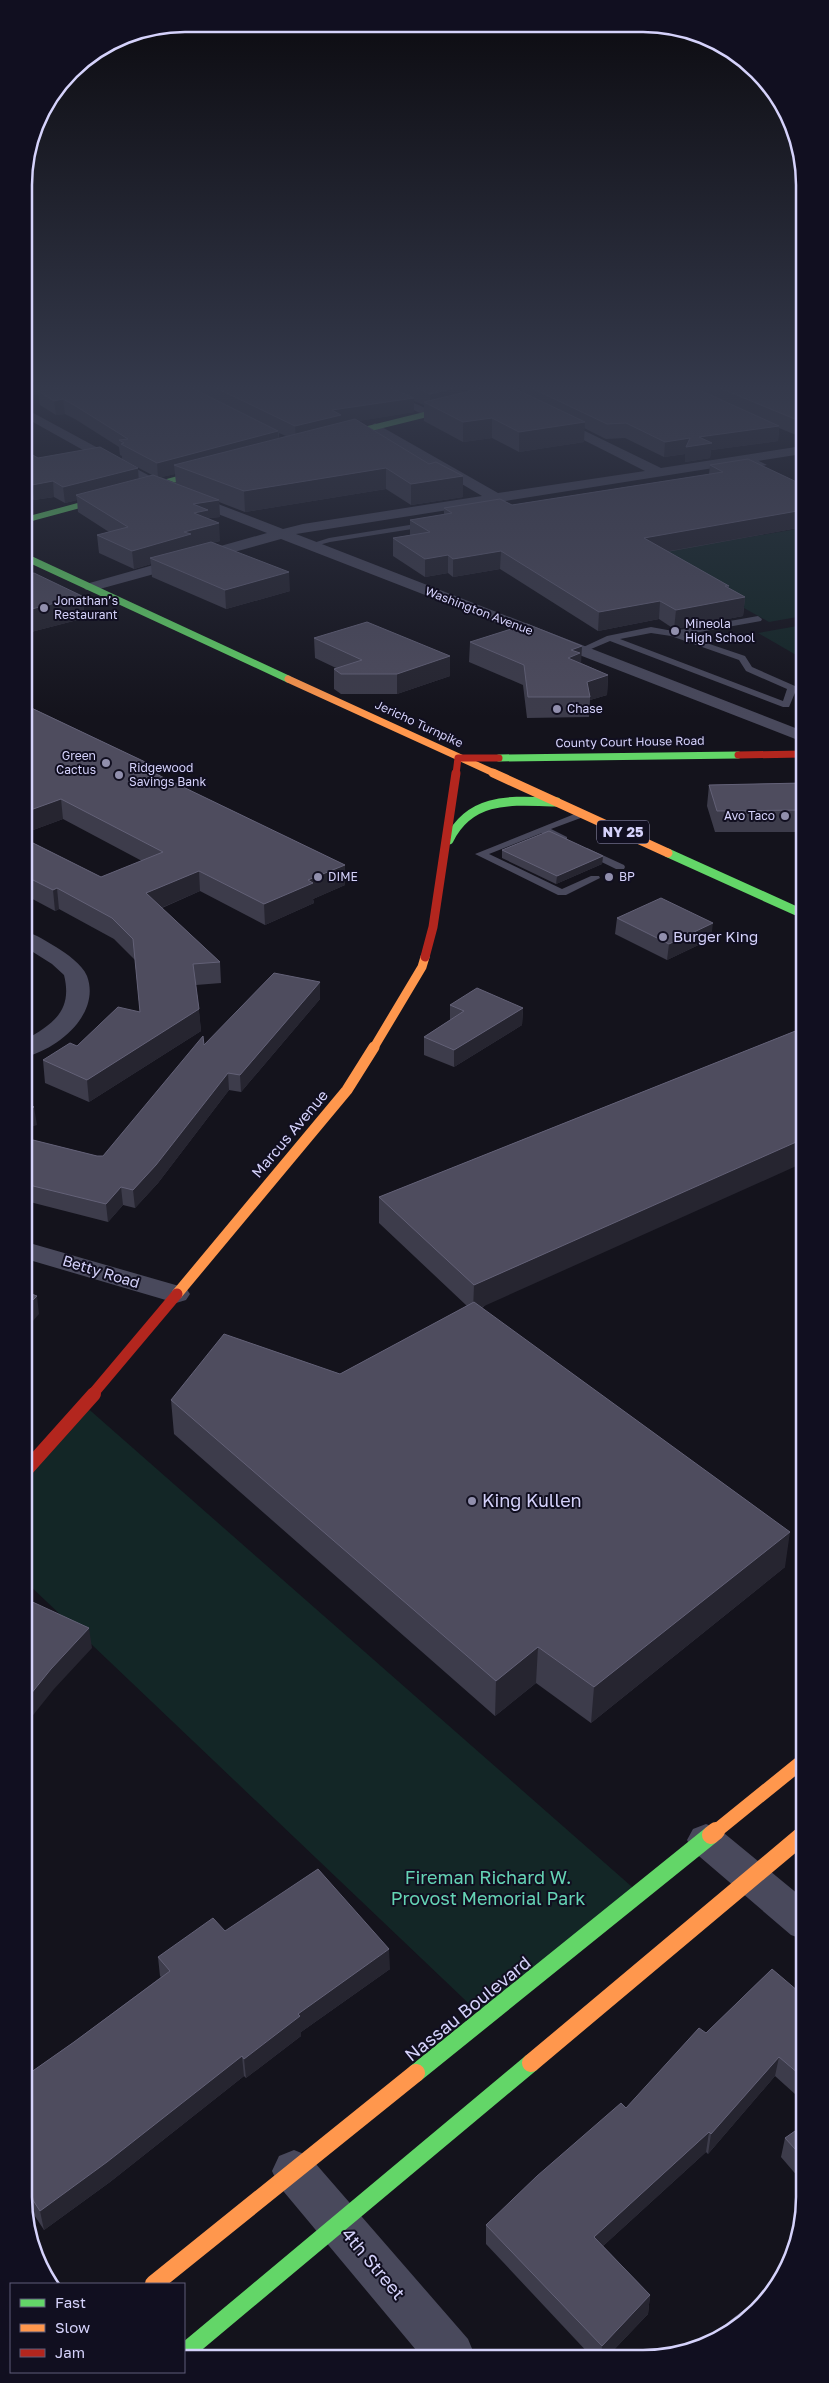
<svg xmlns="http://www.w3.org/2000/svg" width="829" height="2383" font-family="'Golos Text',sans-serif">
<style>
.green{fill:#132626}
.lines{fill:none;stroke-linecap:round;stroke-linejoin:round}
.lane{fill:#49495c;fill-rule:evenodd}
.street{fill:#49495c;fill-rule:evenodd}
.fast-far3{stroke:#63d668;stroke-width:5.5}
.fast-far2{stroke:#63d668;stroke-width:7}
.fast-far1{stroke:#63d668;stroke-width:9}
.fast{stroke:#63d668;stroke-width:18}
.slow-far4{stroke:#ff974d;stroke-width:7}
.slow-far3{stroke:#ff974d;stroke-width:9}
.slow-far2{stroke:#ff974d;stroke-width:11}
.slow-far1{stroke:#ff974d;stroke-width:14}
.slow{stroke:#ff974d;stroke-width:18}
.jam-far3{stroke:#b3261e;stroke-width:7}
.jam-far2{stroke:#b3261e;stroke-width:9}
.jam-far1{stroke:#b3261e;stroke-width:11}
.jam{stroke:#b3261e;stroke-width:14}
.wall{fill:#3d3c4b;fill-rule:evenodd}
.shaded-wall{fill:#262530}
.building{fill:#4e4c5e;stroke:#636177}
.poi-dot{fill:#918fad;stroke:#110f20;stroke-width:2}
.labels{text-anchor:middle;stroke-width:4;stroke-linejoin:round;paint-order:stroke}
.far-poi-label{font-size:12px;fill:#d5d2fb;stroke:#110f20;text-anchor:start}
.far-street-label{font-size:12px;fill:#d5d2fb;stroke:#110f20}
.shield{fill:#110f20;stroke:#9a98b9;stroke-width:1}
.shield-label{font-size:14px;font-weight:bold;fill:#d5d2fb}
.poi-label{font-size:15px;fill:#d5d2fb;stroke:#110f20;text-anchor:start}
.street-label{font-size:15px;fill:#d5d2fb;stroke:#110f20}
.near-poi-label{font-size:18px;fill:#d5d2fb;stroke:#110f20;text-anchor:start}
.near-park-label{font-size:18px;fill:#65d4b5;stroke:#110f20}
.near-street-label{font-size:18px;fill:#d5d2fb;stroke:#110f20}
.rim{fill:none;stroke:#d5d2fb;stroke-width:2.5}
</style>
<rect width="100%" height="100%" fill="#14131c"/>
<path class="green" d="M803,528V616L769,622L648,554Z
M803,625V659L758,633Z
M84,1405L639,1893L484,2018L26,1582V1470Z"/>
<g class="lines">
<path class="lane" d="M747,457H751L767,465L762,466L747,459Z
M428,522H431V526L330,542L311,547L307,545L329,538Z
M758,616L762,619L761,621L683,635L745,656L752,667L795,686L797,688L789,707H783L610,641L584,652L577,650L607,636L651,627L673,631ZM651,633L671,636L739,660L746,671L787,689L783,701L620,639Z
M582,811L587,814L586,816L551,829L567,837V841H559L542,833L489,854L562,889L591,876H599L600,878L566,895H558L475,854Z
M587,848L624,865L625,867L624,869H616L583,853V849Z"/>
<path class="street" d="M355,384H370L437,413L431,417L427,416Z
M24,408L161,482L283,529L303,524L482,496L371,430L369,427L375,423L498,493L645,471L548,422L546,419L548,416L552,415L661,468L802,446V454L296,534L803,731V742L281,539L96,590H86L83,587L86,584L267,533L151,488L24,417Z
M25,932C36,934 46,941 56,947C67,954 82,964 87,976C101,1014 58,1049 25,1057V1040C53,1024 73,1011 64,975L52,964L25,947Z
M26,1242L186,1288L190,1294L186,1300L176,1303L26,1259Z
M706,1824L719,1829L804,1899L805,1940L791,1935L693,1851L687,1840L693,1829Z
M294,2150L309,2156L468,2339L475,2356H421L279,2186L272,2171L279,2156Z"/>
<path class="fast-far3" d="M335,437L460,406
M25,520L211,470"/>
<path class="fast-far2" d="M25,557L288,679
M499,758L738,755"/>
<path class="fast-far1" d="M449,840C471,795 514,801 557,802
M668,853L803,914"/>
<path class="fast" d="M416,2073L711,1835
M184,2353L531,2063"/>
<path class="slow-far4" d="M288,679L496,774"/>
<path class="slow-far3" d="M493,773L668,853
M373,1049L422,967L425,957"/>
<path class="slow-far2" d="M177,1294L347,1090L374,1047"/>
<path class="slow-far1" d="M715,1832L804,1760"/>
<path class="slow" d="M711,1835L716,1831
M531,2063L804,1834
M154,2284L416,2073"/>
<path class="jam-far3" d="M738,755L803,754
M456,774L458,758H499"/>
<path class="jam-far2" d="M425,957L433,927L456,773"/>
<path class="jam-far1" d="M92,1395L177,1294"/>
<path class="jam" d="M26,1470L94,1394"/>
</g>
<path class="wall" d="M24,384H802V437H801L779,428L778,441L711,450L710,458L685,462V454L664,457L625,438L606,439L584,428V442L519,452L492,438L463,442L424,421V405L414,401V412L358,421L429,464L463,476V497L411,505L386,489L245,512L219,502L220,517L209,518L220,541L212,543L290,591L226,609L152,577L151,564L134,569L99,553L97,535L109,532L78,512L77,500L65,503L54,497L34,500L25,495L24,450L38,458L138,478L152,475L122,459V456L120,455L119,447L75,419L65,414L56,415L40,405L38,394L24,396ZM521,386V391L513,387ZM279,433L286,436L279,438ZM175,474L176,483L161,477Z
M710,465L803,485V527L667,552L729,586V588L745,597L743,616L674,629L659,619L598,631L500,569L453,577L448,573L425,577L393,556V538L410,535V520L444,515V508L512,505L709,474Z
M25,575L82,596L85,618L31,632L25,630Z
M314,638L450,656V676L397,694H341L334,689V669L336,668L315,658Z
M470,642L581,663L608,675L607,695L590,700L589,717L527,718L523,685L469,662Z
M25,686L32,706L30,707L160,769V776L345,865V885L313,899L314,903L265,925L200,891L162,908L220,962L221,983L196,985L201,1031L89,1102L45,1083L43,1060L77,1046L140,1012L135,960L114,939L59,909L55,911L25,895V839L101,877L142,861L63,819L25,833Z
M803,704V723L795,720L797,706Z
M803,783V832H715L707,806L709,785Z
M502,850L603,856L602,864L556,884L502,858Z
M617,918L711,939L667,960L615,934Z
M320,982V999L241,1092L229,1090L158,1183L135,1208L123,1205L108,1222L26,1201L25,1138L97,1156H103L204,1045Z
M450,1005L523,1008L522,1025L454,1067L424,1055V1037L450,1020Z
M803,1028L482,1308L785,1567L591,1723L536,1683L495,1716L174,1434L171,1400L340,1374L467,1306L379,1223V1197Z
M225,1931L390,1969L301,2032V2036L246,2078L244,2076L110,2182L44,2230L27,2204V2075L74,2042L161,1977L160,1976L158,1957Z
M772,1969L805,2084L795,2094L775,2076L708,2154L706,2152L603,2246L650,2295L648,2314L608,2356H591L486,2244V2225L626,2108L706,2033Z
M805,2124V2185L781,2157L785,2138Z"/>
<path class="shaded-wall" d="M24,384H108L38,391V394L24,396Z
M471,384H521V386L434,407L430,405V394Z
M414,398V412L341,424L296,441L295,426L332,410Z
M63,399L65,414L56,415L54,401Z
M492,418V438L463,442V422Z
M585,422L584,442L519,452V432Z
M779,426L778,441L711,450L710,458L685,462V454L664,457L665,442Z
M278,431L279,446L174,465L175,474L158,478L157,463Z
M138,468L139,483L76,495L77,500L65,503L63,487Z
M386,468V489L245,512L244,491Z
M463,476V497L411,505V484Z
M53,481L54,497L34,500L32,485Z
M219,500L220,517L209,518V526L219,523L220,541L150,558L151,564L134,569L132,551L184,532L193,504Z
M803,510V527L642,556L644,538Z
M501,551L500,569L453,577V559Z
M448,555V573L425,577V559Z
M289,572L290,591L226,609L225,590Z
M725,586H729L728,600L745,597L743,616L674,629L676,610Z
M82,596L85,618L31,632L28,610Z
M660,601L659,619L598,631L599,612Z
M582,646L581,665L568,658L571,650Z
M450,656V676L397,694V674Z
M608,675L607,695L590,700V697L587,682Z
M30,688L32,706L25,709V690Z
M160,769L161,789L152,772Z
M61,799L63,819L25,833V812Z
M603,856L602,864L556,884L557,876Z
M345,865V885L313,899L314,903L265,925L264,904L308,880Z
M199,871L200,891L147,914L146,893Z
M57,888L59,909L55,911L53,890Z
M713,923L711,939L667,960L669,944Z
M320,982V999L241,1092L240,1075Z
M523,1008L522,1025L454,1067V1050Z
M199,1009L201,1031L89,1102L87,1080Z
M228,1073L229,1090L158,1183L135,1208L133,1190Z
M34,1107L37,1125L25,1129V1111Z
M803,1139V1163L473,1311L474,1285Z
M121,1187L123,1205L108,1222L106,1204Z
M37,1296L39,1314L26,1329V1307Z
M790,1532L785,1567L591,1723L594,1687Z
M89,1628L92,1648L54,1689L26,1724V1700L51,1669Z
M538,1647L536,1683L495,1716L496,1681Z
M389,1949L390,1969L301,2032V2036L246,2078L244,2059L298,2014Z
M242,2056L244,2076L110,2182L44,2230L40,2211Z
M779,2057L775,2076L708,2154L711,2134Z
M805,2069V2084L795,2094L799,2074Z
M709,2132L706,2152L592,2256L594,2237Z
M650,2295L648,2314L608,2356H601L602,2346Z"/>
<path class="building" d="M87,384H184L278,431L157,463L121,444L124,443L119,440L128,439L74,405L63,399L54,401L38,391Z
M208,384H381L414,398L332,410L341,415L295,426Z
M407,384H471L430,394Z
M499,384H505L585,422L519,432L492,418L463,422L424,402Z
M523,384H686L779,426L699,437L712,443L686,447L690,438L665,442L626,423L607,424Z
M710,384H802V422Z
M355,419L429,464L436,462L463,476L411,484L386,468L244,491L174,465Z
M100,447L138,468L63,487L53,481L32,485L25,480L24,450L38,458Z
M748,459L803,485V510L644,538L729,586H725L745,597L676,610L660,601L599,612L501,551L453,559L448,555L425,559L393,538L430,532L410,520L452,513L444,508L500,499L512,505L723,472L710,465Z
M153,475L219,500L193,504L208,510L194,513L219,523L184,532L191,534L132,551L97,535L128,527L76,495Z
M211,542L289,572L225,590L150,558Z
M34,573L82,596L28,610L25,608V575Z
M367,622L450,656L397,674H341L334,669L362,660L314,638Z
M527,624L582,646L571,650L580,653L568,658L608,675L587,682L590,697H528L524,665L470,642Z
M25,686L30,688L25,690Z
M803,704V708L797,706Z
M25,705L160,769L152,772L345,865L308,880L313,883L264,904L199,871L146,893L220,962L193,964L199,1009L87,1080L43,1060L70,1043L77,1046L118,1007L140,1012L133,939L112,918L57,888L53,890L25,876V839L101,877L163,852L61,799L25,812Z
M803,783V810L717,811L709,785Z
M549,831L603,856L557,876L502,850Z
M661,898L713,923L669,944L617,918Z
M274,973L320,982L240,1075L228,1073L156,1165L133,1190L121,1187L106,1204L25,1184V1138L97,1156H103L203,1036L204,1045Z
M477,988L523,1008L454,1050L424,1037L464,1011L450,1005Z
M803,1028V1139L474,1285L379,1197Z
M25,1100L34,1107L25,1111Z
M26,1292L37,1296L26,1307Z
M474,1302L790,1532L594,1687L538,1647L496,1681L171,1400L224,1334L340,1374Z
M26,1599L89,1628L51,1669L26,1700Z
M318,1869L389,1949L298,2014L300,2016L244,2059L242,2056L107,2162L40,2211L27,2191V2075L74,2042L170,1971L158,1957L213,1918L225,1931Z
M772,1969L805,1997V2069L799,2074L779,2057L711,2134L709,2132L594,2237L650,2295L602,2346L486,2225L537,2176L621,2103L626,2108L699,2028L706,2033Z
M805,2124V2160L785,2138Z
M747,2308L752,2315L725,2337L694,2349Z"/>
<linearGradient id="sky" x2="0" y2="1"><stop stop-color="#0b0a0f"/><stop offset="0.54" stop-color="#34394b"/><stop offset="1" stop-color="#34394b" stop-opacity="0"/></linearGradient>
<rect width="829" height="717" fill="url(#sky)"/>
<g class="poi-dot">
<circle cx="44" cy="608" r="5"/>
<circle cx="675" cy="631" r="5"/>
<circle cx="557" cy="709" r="5"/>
<circle cx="106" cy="763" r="5"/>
<circle cx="119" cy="775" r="5"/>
<circle cx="785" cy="816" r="5"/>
<circle cx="318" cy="877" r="5"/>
<circle cx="609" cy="877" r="5"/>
<circle cx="663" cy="937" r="5"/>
<circle cx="472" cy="1501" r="5"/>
</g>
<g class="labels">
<g class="far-poi-label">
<text x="54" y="605">Jonathan’s<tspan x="54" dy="14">Restaurant</tspan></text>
<text x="685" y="628">Mineola<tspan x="685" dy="14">High School</tspan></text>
<text x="567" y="713">Chase</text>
<text x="96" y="760" text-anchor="end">Green<tspan x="96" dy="14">Cactus</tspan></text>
<text x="129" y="772">Ridgewood<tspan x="129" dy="14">Savings Bank</tspan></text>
<text x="775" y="820" text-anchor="end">Avo Taco</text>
<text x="328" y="881">DIME</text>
<text x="619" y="881">BP</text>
</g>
<g class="far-street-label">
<text transform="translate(479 611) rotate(21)" y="4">Washington Avenue</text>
<text transform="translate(419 724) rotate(25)" y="4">Jericho Turnpike</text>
<text transform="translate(630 742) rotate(-1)" y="4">County Court House Road</text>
</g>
<rect class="shield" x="597" y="820.5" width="52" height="23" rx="4"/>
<g class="shield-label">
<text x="623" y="837">NY 25</text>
</g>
<g class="poi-label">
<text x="673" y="942">Burger King</text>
</g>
<g class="street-label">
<text transform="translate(290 1134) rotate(-50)" y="5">Marcus Avenue</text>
<text transform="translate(101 1272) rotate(17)" y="5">Betty Road</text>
</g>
<g class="near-poi-label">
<text x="482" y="1507">King Kullen</text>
</g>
<g class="near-park-label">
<text x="488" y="1884">Fireman Richard W.<tspan x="488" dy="21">Provost Memorial Park</tspan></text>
</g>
<g class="near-street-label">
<text transform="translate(468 2009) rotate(-39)" y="6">Nassau Boulevard</text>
<text transform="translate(373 2264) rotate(50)" y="6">4th Street</text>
</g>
</g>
<path d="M0 0H829V2383H0ZM185 32H643A153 153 0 0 1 796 185V2197A153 153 0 0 1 643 2350H185A153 153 0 0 1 32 2197V185A153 153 0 0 1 185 32Z" fill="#110f20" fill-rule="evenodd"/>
<path class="rim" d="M185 32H643A153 153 0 0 1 796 185V2197A153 153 0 0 1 643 2350H185A153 153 0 0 1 32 2197V185A153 153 0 0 1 185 32Z"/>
<rect x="10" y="2283" width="175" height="90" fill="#110f20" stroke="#5f5d78"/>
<rect x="20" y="2299" width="25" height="8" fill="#63d668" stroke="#5f5d78"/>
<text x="55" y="2308" font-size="15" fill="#d5d2fb">Fast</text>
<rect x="20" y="2324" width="25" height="8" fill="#ff974d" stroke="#5f5d78"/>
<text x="55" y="2333" font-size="15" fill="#d5d2fb">Slow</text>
<rect x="20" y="2349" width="25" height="8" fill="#b3261e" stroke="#5f5d78"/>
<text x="55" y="2358" font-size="15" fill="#d5d2fb">Jam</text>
</svg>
